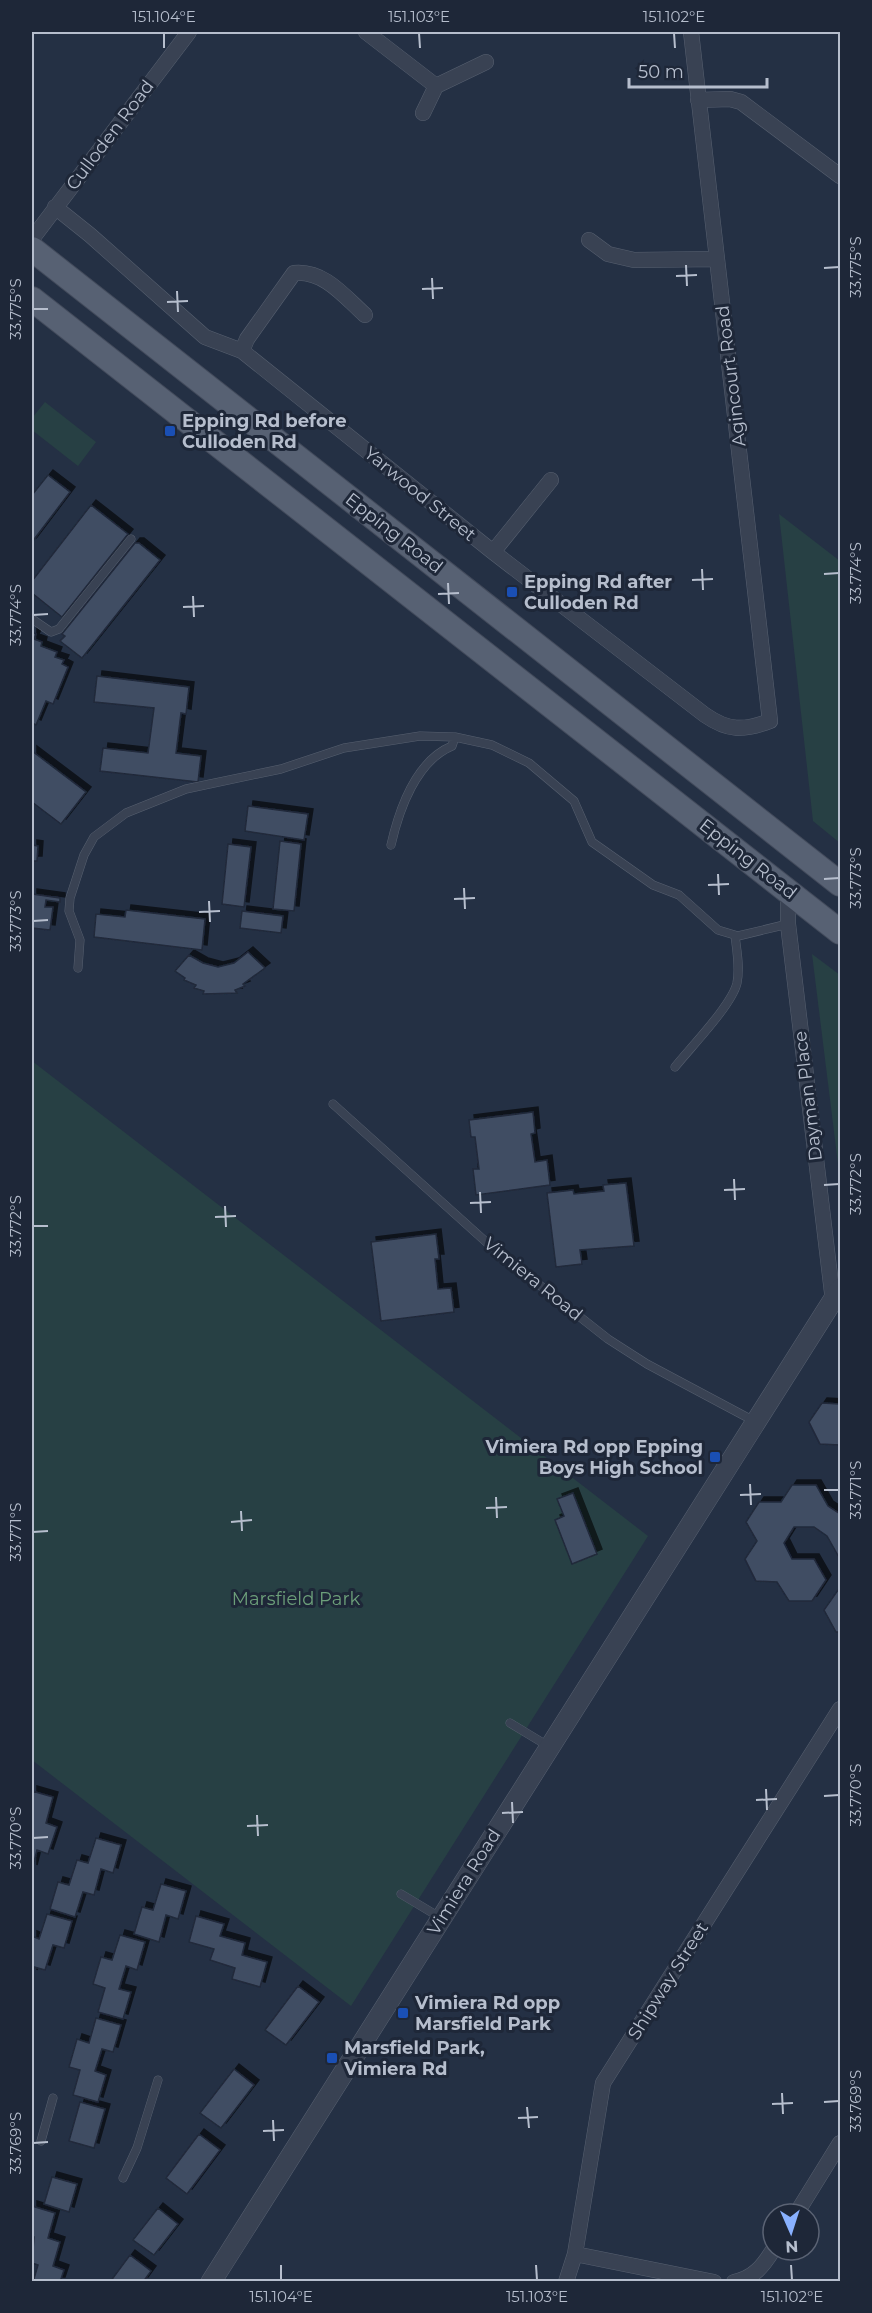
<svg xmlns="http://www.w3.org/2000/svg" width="872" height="2313" font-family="Montserrat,sans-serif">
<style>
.green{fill:#274044}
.building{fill:#404d64;stroke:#20293a;stroke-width:1.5;filter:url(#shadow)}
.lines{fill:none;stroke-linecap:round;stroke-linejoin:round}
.service-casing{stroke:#576070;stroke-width:9}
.minor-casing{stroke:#576070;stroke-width:16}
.tertiary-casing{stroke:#576070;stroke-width:21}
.primary-casing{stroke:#434b5c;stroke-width:26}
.service{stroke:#394253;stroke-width:8}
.minor{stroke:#394253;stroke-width:15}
.tertiary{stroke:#394253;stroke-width:20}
.primary{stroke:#576173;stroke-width:24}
.ticks{fill:none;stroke:#b6becd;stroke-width:2}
.transit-dot{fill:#1a4fb4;stroke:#1e2738;stroke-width:2}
.labels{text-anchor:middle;stroke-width:6;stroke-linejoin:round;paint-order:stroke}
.street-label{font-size:18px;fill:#b6becd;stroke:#1e2738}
.poi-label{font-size:18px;font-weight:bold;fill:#b6becd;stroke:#1e2738;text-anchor:start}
.park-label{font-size:18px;fill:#6c9f7a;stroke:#1e2738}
.neatline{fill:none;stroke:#b6becd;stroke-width:2}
.ticks-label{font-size:15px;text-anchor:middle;fill:#b6becd}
</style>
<defs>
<filter id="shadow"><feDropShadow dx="5" dy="-5" stdDeviation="0" flood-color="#0009"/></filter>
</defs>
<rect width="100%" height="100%" fill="#243044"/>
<path class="green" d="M45,402L96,442L78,466L32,430V418Z
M779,514L840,561V843L813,821Z
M812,954L840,975V1180Z
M32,1061L648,1536L351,2006L32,1760Z"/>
<path class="building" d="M48,475L70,492L32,542V495Z
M91,505L128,534L62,617L32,593V581Z
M135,543H139L160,560L82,658L60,641L65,636L62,634Z
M32,632L36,634L34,639L42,642L41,646L57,652L55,657L64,660L62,664L68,667L53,704L46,701L36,725L32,723Z
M97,676L189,687L186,714L181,713L176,753L201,756L198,782L100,771L103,748L148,753L154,708L94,702Z
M32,751L86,792L61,824L32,802Z
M248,806L308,814L304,840L245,831Z
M280,841L301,844L294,911L273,909Z
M228,844L251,847L244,907L222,904Z
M32,845L38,846L37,861H32Z
M32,894L60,898V902L46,900L45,907H53L50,930L32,928Z
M126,910L205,919L202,950L94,937L96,914L125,917Z
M242,911L283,916L281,933L240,928Z
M248,952L265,968L243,984L245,986L235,990L237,993L203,994L204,991L194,988L196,985L184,980L185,978L175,971L189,955L203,963L218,967L234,963Z
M533,1112L535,1133L531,1134L535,1162L547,1160L550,1185L476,1195L473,1169H479L475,1137H471L469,1120Z
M626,1183L634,1246L580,1250L582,1264L556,1267L547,1193L573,1190L574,1194L604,1191L603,1185Z
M436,1234L439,1259H435L438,1289L451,1288L454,1312L381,1321L371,1242Z
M822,1403L840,1404V1445L820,1444L809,1422Z
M792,1485H816L828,1506L840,1514V1559L827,1536L814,1527H794L784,1543L792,1559H814L826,1580L812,1601H789L777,1582L756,1581L745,1559L757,1541L746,1522L759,1502H781Z
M573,1493L597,1554L572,1564L555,1520L564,1516L557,1499Z
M838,1590H840V1632H836L824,1610Z
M32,1791L53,1797L46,1823L57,1827L48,1854L37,1850L32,1870Z
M96,1838L121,1845L113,1873L101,1869L94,1895L83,1892L75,1917L50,1909L58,1882L69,1885L77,1860L88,1863Z
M161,1884L186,1891L178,1919L166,1915L159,1942L134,1934L142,1907L153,1910Z
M47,1914L72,1921L64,1948L53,1945L45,1970L34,1967L32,1975V1936L39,1939Z
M196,1916L224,1924L220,1936L245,1943L242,1955L267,1962L260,1987L232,1979L235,1968L210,1960L214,1949L189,1942Z
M120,1935L145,1942L137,1970L126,1966L119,1989L131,1992L123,2019L98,2012L105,1988L93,1984L101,1957L112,1960Z
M298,1986L319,2002L286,2045L265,2030Z
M96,2018L121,2025L113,2052L102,2049L95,2071L106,2075L98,2102L73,2095L80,2070L69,2067L77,2039L89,2043Z
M234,2069L254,2085L221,2128L200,2113Z
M80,2102L105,2109L94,2148L69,2141Z
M199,2134L220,2150L187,2194L166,2178Z
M52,2177L77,2184L69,2212L44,2204Z
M32,2206L55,2213L48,2238L60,2242L53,2266L64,2270L60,2282H33L38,2265L32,2263L34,2237L32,2236Z
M158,2208L178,2224L154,2255L133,2240Z
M130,2255L151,2271L143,2282H110Z"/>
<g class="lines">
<g class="service-casing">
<path id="service" d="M32,619L51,632L59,629L131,539
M391,845C399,810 416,761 452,746L455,737L492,745L529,763L574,801L592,842L653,885L679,895L718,930L738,936L788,924
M78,968L80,940L69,911L70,898L84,855L94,837L126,813L186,789L281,769L344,748L420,736L455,737
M675,1067C690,1048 732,1005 737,983C740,968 737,951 735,936
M333,1104L495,1250L608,1339L647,1364L754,1421
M510,1723L548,1746
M401,1894L441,1918
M41,2141L53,2098
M123,2178L137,2148L158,2080"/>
</g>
<g class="minor-casing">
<path id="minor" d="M366,32L436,86
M698,100L730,99L741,102L840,176
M423,113L436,86L486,62
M55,207L90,235L205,337L242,351L493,552L705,715C728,731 743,731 770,721L691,32
M32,239L189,32
M589,240L608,254L634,260L717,259
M242,351L247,339L294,273C324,270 344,296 365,315
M493,552L551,480
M788,890V924L833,1301
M796,2214L840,2143
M575,2254L714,2282
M566,2282L575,2254L603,2083L840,1709
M734,2282C754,2278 763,2266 773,2250"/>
</g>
<g class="tertiary-casing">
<path id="tertiary" d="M211,2282L840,1289"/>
</g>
<g class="primary-casing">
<path id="primary" d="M32,249L840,884
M32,299L840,932"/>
</g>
<use href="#service" class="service"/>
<use href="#minor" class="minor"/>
<use href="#tertiary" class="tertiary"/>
<use href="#primary" class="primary"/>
</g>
<path class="ticks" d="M164,33V48M419,33L420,48M674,33L675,48M686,265L687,286M824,268L839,267M676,276L697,275M432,278L433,299M422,289L443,288M177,291L178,312M167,302L188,301M33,309H48M702,569L703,590M824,574L839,573M692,580L713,579M448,583L449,604M438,594L459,593M193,596L194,617M183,607L204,606M33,615L48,614M718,874L719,895M824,879L839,878M708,885L729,884M464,888L465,909M454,899L475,898M209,901L210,922M199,912L220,911M33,921L48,920M734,1179L735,1200M824,1185L839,1184M724,1190L745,1189M480,1192L481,1213M470,1203L491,1202M225,1206L226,1227M215,1217L236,1216M33,1226H48M750,1484L751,1505M824,1490H839M740,1495L761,1494M496,1497L497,1518M486,1508L507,1507M241,1511L242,1531M231,1522L252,1520M33,1532L48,1531M766,1789L767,1810M824,1796L839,1795M756,1800L777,1799M512,1802L513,1823M502,1813L523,1812M257,1815L258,1836M247,1826L268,1825M33,1838L48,1837M782,2093L783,2114M824,2102L839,2101M772,2104L793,2103M527,2107L529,2128M518,2118L538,2117M273,2120L274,2141M263,2131L284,2130M33,2143L48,2142M281,2265V2280M536,2265L537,2280M791,2265L792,2280"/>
<g class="transit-dot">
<rect x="164" y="425" width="12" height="12" rx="3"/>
<rect x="506" y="586" width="12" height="12" rx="3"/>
<rect x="709" y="1451" width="12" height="12" rx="3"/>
<rect x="397" y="2007" width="12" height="12" rx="3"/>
<rect x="326" y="2052" width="12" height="12" rx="3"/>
</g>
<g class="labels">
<g class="street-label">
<text transform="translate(110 135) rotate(-53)" y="6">Culloden Road</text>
<text transform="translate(731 376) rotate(-97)" y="6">Agincourt Road</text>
<text transform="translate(420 494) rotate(39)" y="6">Yarwood Street</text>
<text transform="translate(394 533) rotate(38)" y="6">Epping Road</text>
<text transform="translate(748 859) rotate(38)" y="6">Epping Road</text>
<text transform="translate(808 1096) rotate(-97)" y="6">Dayman Place</text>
<text transform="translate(533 1279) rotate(39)" y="6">Vimiera Road</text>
<text transform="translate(464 1882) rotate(-58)" y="6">Vimiera Road</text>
<text transform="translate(668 1981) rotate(-58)" y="6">Shipway Street</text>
</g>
<g class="poi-label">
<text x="182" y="427">Epping Rd before<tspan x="182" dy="21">Culloden Rd</tspan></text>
<text x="524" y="588">Epping Rd after<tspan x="524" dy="21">Culloden Rd</tspan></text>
<text x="703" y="1453" text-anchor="end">Vimiera Rd opp Epping<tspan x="703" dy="21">Boys High School</tspan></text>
<text x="415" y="2009">Vimiera Rd opp<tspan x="415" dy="21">Marsfield Park</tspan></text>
<text x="344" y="2054">Marsfield Park,<tspan x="344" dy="21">Vimiera Rd</tspan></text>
</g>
<g class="park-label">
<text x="296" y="1605">Marsfield Park</text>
</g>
</g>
<rect width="872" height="2313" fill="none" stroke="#1e2738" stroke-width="66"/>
<g transform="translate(791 2232) rotate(177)"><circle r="28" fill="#1e2738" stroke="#5b6374" stroke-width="1.5"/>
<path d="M0-4.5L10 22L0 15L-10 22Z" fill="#89b1ff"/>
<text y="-9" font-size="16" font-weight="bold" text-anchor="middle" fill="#b6becd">N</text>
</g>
<path d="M629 78v9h138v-9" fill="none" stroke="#b6becd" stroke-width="3"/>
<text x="638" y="78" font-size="18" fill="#b6becd" stroke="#1e2738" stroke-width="4.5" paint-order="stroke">50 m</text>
<rect x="33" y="33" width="806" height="2247" class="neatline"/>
<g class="ticks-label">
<text x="164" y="22">151.104°E</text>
<text x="419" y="22">151.103°E</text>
<text x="674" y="22">151.102°E</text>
<text transform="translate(856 267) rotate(-90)" y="5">33.775°S</text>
<text transform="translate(16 309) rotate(-90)" y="5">33.775°S</text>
<text transform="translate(856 573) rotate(-90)" y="5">33.774°S</text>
<text transform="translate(16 615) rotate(-90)" y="5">33.774°S</text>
<text transform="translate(856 878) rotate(-90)" y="5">33.773°S</text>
<text transform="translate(16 921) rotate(-90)" y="5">33.773°S</text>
<text transform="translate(856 1184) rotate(-90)" y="5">33.772°S</text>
<text transform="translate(16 1226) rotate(-90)" y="5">33.772°S</text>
<text transform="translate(856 1490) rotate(-90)" y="5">33.771°S</text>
<text transform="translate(16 1532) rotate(-90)" y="5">33.771°S</text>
<text transform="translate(856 1795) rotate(-90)" y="5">33.770°S</text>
<text transform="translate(16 1838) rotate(-90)" y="5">33.770°S</text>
<text transform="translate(856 2101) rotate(-90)" y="5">33.769°S</text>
<text transform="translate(16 2143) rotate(-90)" y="5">33.769°S</text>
<text x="281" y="2302">151.104°E</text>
<text x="537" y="2302">151.103°E</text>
<text x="792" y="2302">151.102°E</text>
</g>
</svg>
